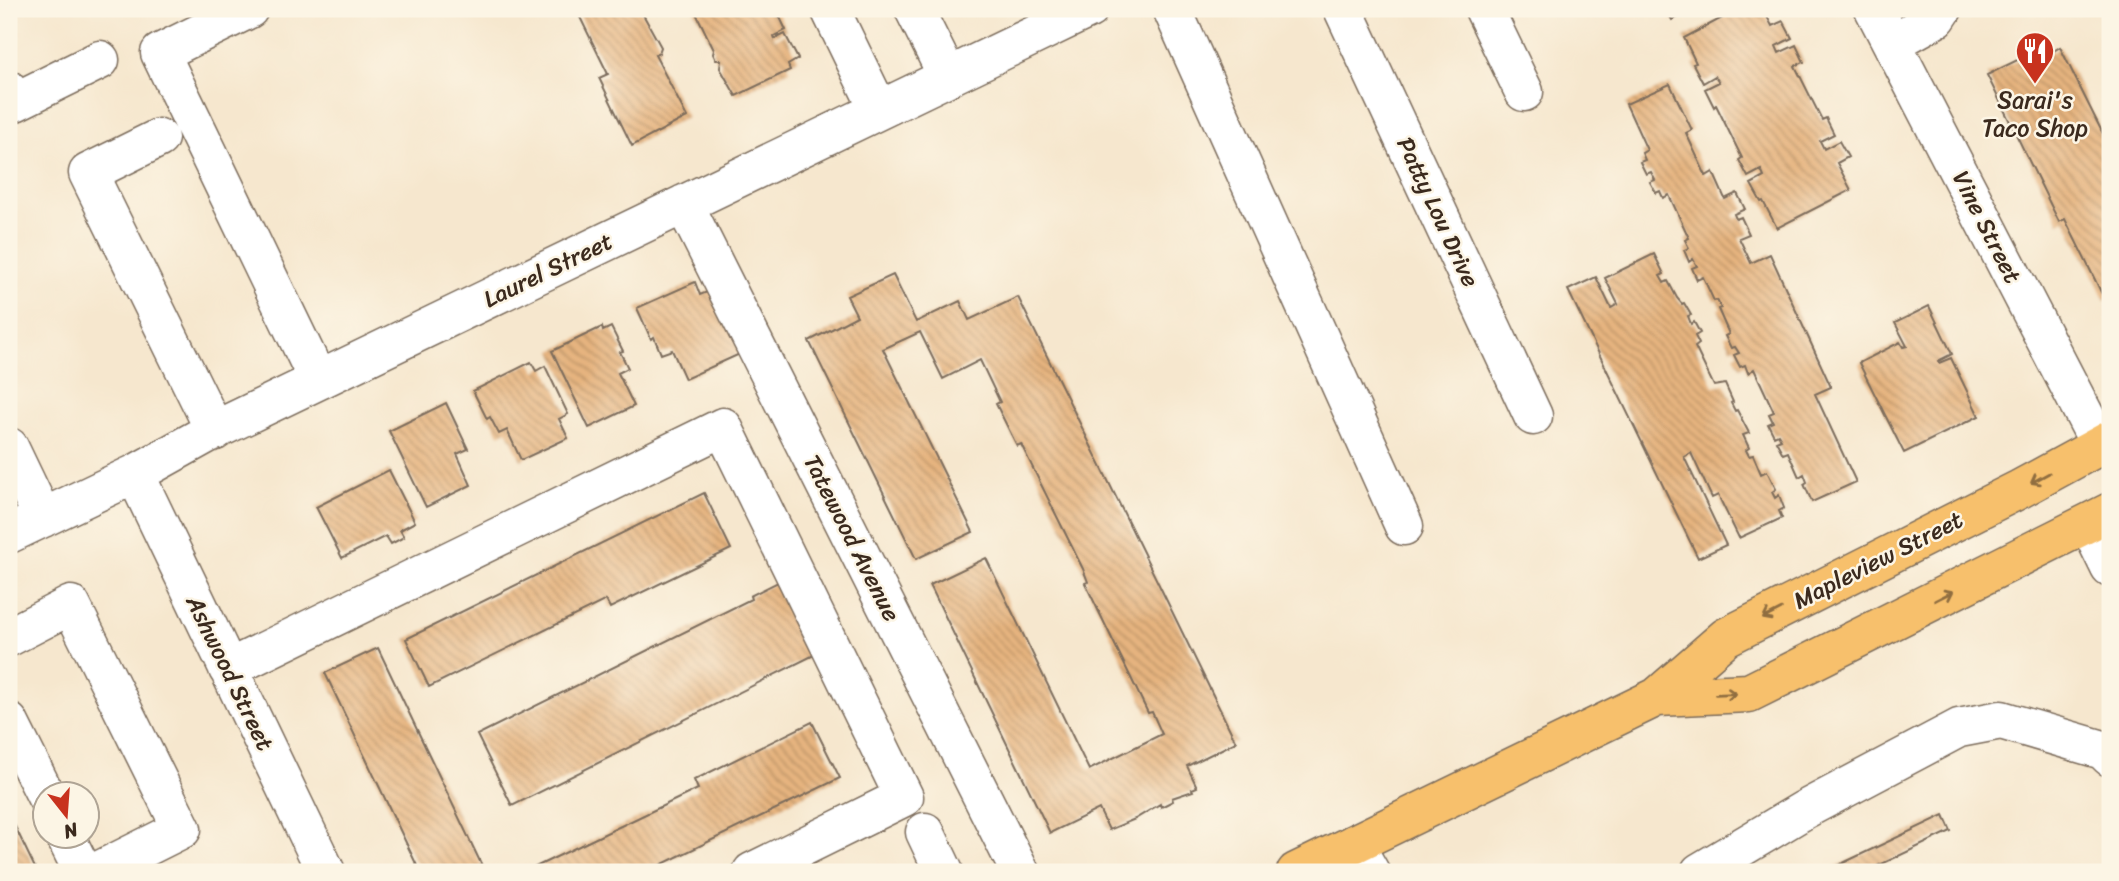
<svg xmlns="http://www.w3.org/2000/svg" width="2119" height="881" font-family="Sriracha,sans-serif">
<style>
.building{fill:url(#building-back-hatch)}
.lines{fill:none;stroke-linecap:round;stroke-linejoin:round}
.minor-casing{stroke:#7c6c5c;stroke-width:41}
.major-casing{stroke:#7c6c5c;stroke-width:41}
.minor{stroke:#fff;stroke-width:38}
.major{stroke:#f7c06c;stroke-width:38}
.oneway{stroke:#906e41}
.labels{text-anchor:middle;stroke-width:5;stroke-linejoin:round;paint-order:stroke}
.poi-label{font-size:24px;fill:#3b2a1e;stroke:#fcf5e5}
.street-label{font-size:24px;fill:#3b2a1e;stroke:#fcf5e5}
</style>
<defs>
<pattern id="building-back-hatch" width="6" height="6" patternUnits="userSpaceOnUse" patternTransform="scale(1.75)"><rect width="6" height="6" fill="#e6b47f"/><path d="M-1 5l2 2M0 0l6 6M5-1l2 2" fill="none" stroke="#bc9367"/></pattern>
</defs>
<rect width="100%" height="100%" fill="#fcf5e5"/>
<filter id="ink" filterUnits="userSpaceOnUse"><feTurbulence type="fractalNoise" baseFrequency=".0143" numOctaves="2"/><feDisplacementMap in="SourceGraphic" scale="14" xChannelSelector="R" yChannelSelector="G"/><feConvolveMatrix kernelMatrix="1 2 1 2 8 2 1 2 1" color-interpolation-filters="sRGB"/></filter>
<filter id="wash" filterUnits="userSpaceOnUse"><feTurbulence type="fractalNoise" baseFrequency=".00686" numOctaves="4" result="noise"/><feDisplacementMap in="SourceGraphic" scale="28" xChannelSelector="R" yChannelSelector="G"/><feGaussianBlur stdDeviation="1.57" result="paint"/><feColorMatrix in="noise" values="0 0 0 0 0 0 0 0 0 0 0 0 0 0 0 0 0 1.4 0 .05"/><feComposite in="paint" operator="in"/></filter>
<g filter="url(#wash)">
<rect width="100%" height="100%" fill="#f6e7ce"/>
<g id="blocks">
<path class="building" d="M555,9H640L661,47L659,53L655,55L687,117L632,146L599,78L608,74L577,11L572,13L571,10L559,16Z
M694,9H776L786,30L774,36L775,39L785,34L798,59L788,65L790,70L736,96L720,68L721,60H716L713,54L714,50Z
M1666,9H1695L1672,20Z
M1739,9H1763L1772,26L1783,21L1792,38L1776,46L1779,53L1796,45L1804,62L1795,66L1822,120L1826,118L1834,134L1820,141L1824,149L1839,141L1848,157L1837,163L1851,190L1777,228L1763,201L1761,202L1751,184L1764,177L1761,170L1748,177L1739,160L1742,158L1716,105L1714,107L1705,89L1719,82L1715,76L1703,83L1693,64L1696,63L1684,38Z
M2048,45L2052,52L2060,47L2110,148V297L2105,300L2065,219L2059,222L1987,75Z
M1670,84L1692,130L1686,133L1706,176L1713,172L1725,199L1737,193L1745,209L1734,214L1736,219L1741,217L1749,234L1739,238L1751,263L1770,254L1831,387L1815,394L1856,482L1812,502L1804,484L1807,482L1804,474L1799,477L1788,452L1783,454L1776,441L1781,439L1778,434L1774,436L1768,424L1773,422L1769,414L1774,412L1754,369L1748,373L1745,365L1740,367L1734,355L1739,353L1735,347L1731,348L1725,336L1729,334L1718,309L1721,308L1717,300L1714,301L1703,277L1697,280L1692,268L1697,266L1693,259L1689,262L1684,250L1689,248L1685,240L1689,238L1669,195L1663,198L1660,191L1656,193L1650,182L1655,180L1651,172L1646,174L1640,162L1645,160L1642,153L1647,150L1626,104Z
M1654,254L1664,274L1660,276L1664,283L1668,281L1677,298L1682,304L1684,303L1691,315L1688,316L1691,324L1694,322L1700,333L1695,336L1699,344L1695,347L1714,386L1725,384L1733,402L1731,403L1735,411L1737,410L1749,433L1743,435L1749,448L1746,450L1749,456L1753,455L1761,474L1767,471L1776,489L1772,492L1775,498L1779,495L1784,508L1779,511L1782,518L1739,538L1718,495L1712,498L1691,453L1684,457L1726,545L1698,558L1568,290L1596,277L1611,308L1618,304L1605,278Z
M893,275L916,322L960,301L969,320L1018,297L1236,742L1187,766L1197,787L1192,789L1193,791L1172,798L1173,801L1161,807L1160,804L1135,819L1109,830L1099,809L1050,833L930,585L986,558L1089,770L1162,734L1152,712L1148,713L1085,583L1088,582L1083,569L1021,444L1017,446L996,404L1000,402L980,360L943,379L920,332L883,349L973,532L916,559L809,341L857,316L847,296Z
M695,282L700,295L712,290L742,353L685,379L672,350L661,354L654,337L651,339L637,308Z
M1929,306L1952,354L1938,361L1939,363L1951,358L1979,416L1904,453L1859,363L1900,342L1903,347L1907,346L1895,323Z
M602,327L603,331L611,327L623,351L620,352L628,368L618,373L634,406L589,428L552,351Z
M531,362L536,371L545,366L568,414L559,419L568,438L521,460L507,430L499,434L490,417L487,419L473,391Z
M446,403L468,449L457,454L471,485L426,507L389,431Z
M389,470L415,522L400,530L404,537L391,544L386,536L342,558L316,507Z
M704,493L731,549L610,608L606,600L429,687L406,639Z
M780,581L816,654L512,806L477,735L751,599L750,596Z
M378,648L485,872H420L325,673Z
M812,722L840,778L646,872H525L698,789L694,780Z
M9,814L37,872H9Z
M1944,815L1951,831L1865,872H1824Z"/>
</g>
</g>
<g filter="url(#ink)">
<use href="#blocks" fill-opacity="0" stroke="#7c6c5c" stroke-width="2"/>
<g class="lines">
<g class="minor-casing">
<path id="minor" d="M249,9L160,53L318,380
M830,9L879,110
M914,9L948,77
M1172,9L1404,526
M1343,9L1533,416
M1484,9L1524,92
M1874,9L2100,445
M1892,43L1937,18L1943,9
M9,90L15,102L100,60
M159,138L88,173L215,431
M684,204L1020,872
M9,447L43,518
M135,474L326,872
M2089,525L2110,568
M9,534L135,474L205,435L1089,9
M9,637L71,605L182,829L96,872
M228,669L723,427L904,797L752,872
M9,722L46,796
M925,832L944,872
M65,836L83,872
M1354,844L1370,872
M1700,872L1804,810L1959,728L2001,720L2103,750L2110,757"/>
</g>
<g class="major-casing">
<path id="major" d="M1657,697L1749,693L2110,512
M1296,872L1657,697L1726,637L2020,489L2110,440"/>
</g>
<use href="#minor" class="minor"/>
<use href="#major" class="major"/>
</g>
<defs><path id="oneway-shaft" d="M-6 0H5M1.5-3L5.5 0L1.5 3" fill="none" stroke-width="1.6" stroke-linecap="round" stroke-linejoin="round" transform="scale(1.75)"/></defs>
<g class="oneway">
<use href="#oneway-shaft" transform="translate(2040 478) rotate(151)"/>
<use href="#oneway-shaft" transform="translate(1944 596) rotate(-27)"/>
<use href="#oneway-shaft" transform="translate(1772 614) rotate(153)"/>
<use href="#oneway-shaft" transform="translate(1726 694) rotate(-2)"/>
</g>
</g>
<defs>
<g id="restaurant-pin" transform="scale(2.0125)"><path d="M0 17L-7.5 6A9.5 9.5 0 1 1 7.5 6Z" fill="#c8321e" stroke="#fcf5e5"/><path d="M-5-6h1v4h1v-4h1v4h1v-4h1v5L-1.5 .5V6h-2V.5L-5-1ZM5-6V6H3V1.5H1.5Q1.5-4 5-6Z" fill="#fff"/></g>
</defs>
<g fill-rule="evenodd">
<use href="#restaurant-pin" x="2035" y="51"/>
</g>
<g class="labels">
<g class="poi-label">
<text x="2035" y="108">Sarai's<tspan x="2035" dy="28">Taco Shop</tspan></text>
</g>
<g class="street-label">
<text transform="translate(1438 212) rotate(65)" y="8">Patty Lou Drive</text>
<text transform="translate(1987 227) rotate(63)" y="8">Vine Street</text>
<text transform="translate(548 270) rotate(-26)" y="8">Laurel Street</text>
<text transform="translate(852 538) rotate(63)" y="8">Tatewood Avenue</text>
<text transform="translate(1878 560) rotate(-27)" y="8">Mapleview Street</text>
<text transform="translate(230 673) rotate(64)" y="8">Ashwood Street</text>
</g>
</g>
<rect width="2119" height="881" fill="none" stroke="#fcf5e5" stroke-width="35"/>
<g transform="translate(66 815) rotate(163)"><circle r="33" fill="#fcf5e5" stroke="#afa495" stroke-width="2"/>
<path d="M0-5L12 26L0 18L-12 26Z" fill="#c8321e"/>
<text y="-10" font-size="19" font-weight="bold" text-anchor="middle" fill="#3b2a1e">N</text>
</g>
</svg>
